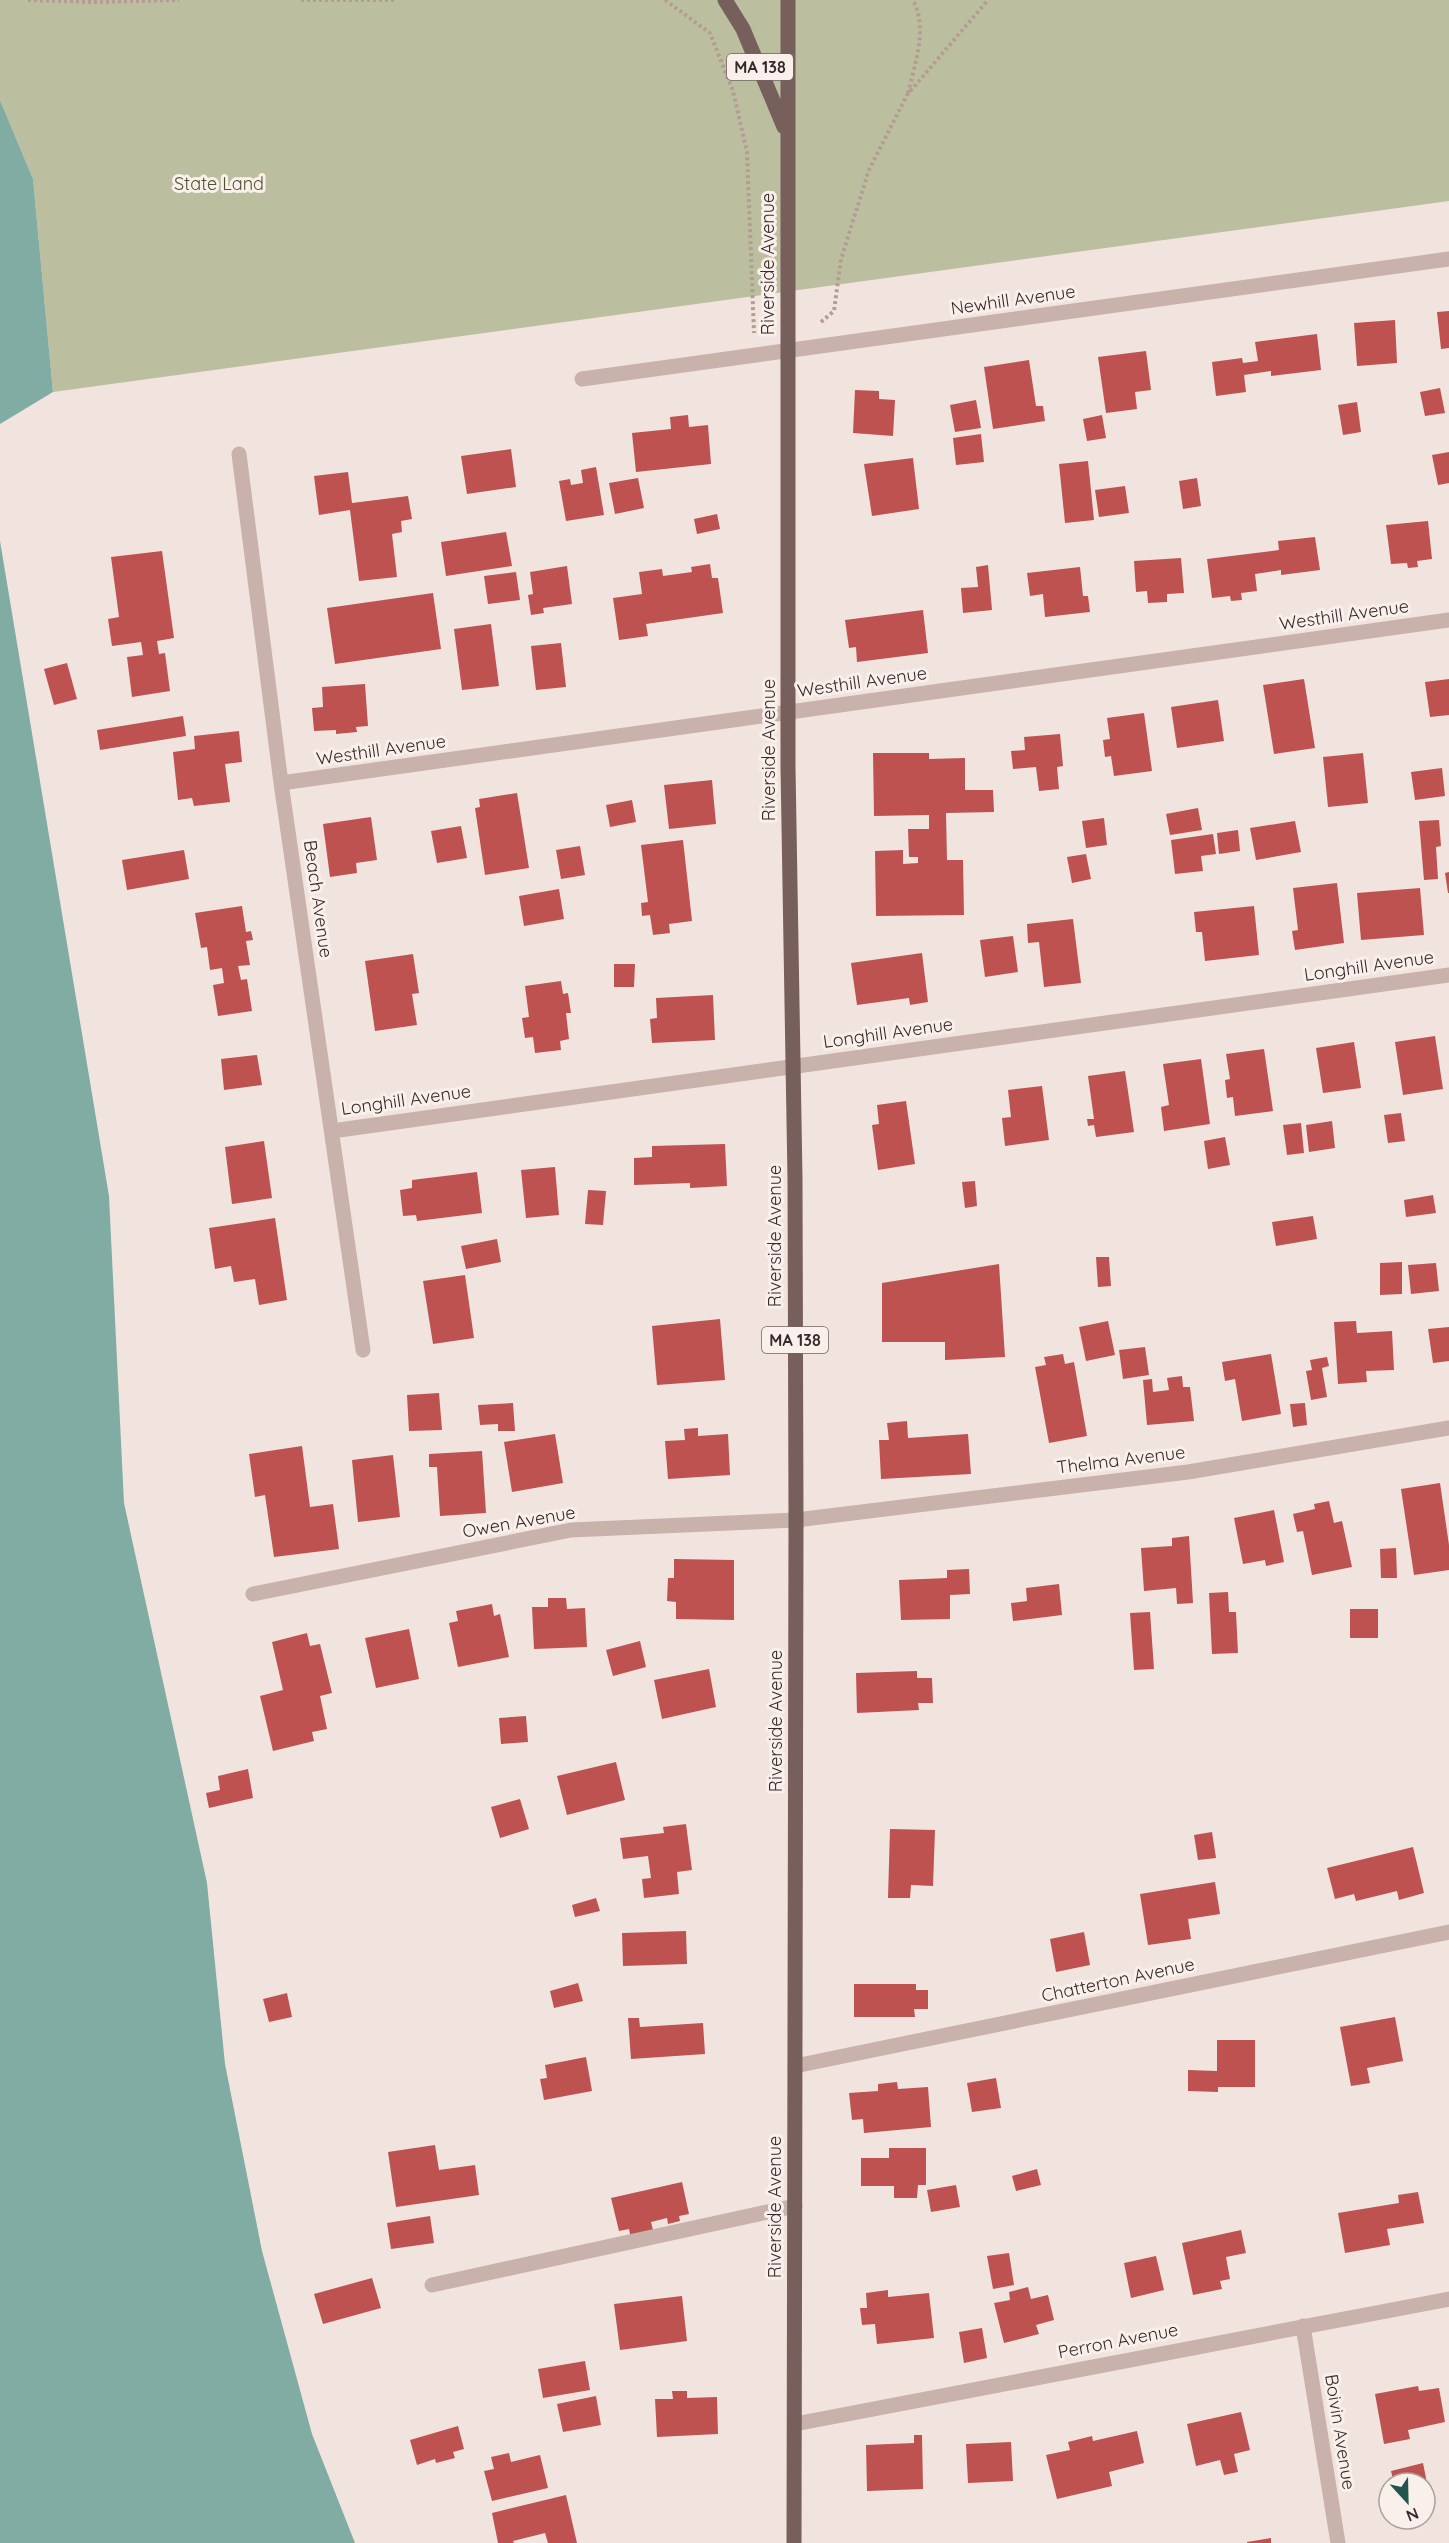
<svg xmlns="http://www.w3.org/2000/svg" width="1449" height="2543" font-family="Quicksand,sans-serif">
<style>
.green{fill:#bcbf9f}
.water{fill:#80aca4}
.building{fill:#bd5251}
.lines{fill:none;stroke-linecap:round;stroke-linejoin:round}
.path{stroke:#b49c95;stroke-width:4;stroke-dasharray:3 3;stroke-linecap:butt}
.minor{stroke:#c8b2ab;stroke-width:15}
.major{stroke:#775f5c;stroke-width:15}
.labels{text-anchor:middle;stroke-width:6;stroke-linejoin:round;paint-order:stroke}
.shield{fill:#f9efeb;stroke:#716664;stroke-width:1.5}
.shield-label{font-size:16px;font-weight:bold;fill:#372b2a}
.park-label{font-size:18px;fill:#4e532f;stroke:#f9efeb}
.street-label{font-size:18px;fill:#372b2a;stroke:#f9efeb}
</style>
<rect width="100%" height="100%" fill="#f1e4df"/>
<path class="green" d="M0,0H1449V201L53,392L33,179L0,100Z"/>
<path class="water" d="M0,100L33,179L53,392L0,424Z
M0,541L109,1196L124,1503L207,1883L225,2064L262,2251L312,2434L355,2543H0Z"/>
<path class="building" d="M1449,311V348L1441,349L1437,312Z
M1395,320L1397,363L1357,366L1354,323Z
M1317,334L1321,370L1271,376V371L1244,375L1246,392L1216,396L1212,362L1242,358L1243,363L1258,361L1255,342Z
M1146,351L1151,390L1135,392L1137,409L1106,413L1098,357Z
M1029,360L1036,406H1043L1045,421L993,429L984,367Z
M1440,388L1445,413L1425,416L1420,392Z
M855,390L879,391V399L895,400L893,436L853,433Z
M976,400L981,428L955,432L950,405Z
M1357,402L1361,432L1343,435L1338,405Z
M688,415L689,427L708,425L711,464L636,472L632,433L671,429L670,417Z
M1102,415L1106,438L1087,441L1083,419Z
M981,434L984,462L956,465L953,438Z
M511,449L516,487L467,494L461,456Z
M1449,452V483L1438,485L1432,455Z
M913,458L919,509L872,516L864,464Z
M1088,461L1094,520L1065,523L1059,464Z
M596,467L604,515L566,521L559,481L570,479L571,485L583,483L581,470Z
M348,472L352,503L408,496L412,519L401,521L402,532L392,534L397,577L359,581L350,510L319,515L314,476Z
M638,478L644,508L615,514L609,483Z
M1197,478L1201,506L1183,509L1179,481Z
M1125,486L1129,513L1099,517L1095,490Z
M717,514L720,529L697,534L694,519Z
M1428,521L1432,559L1417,561L1418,567L1408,568L1407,563L1391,564L1386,525Z
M506,532L512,566L446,576L441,542Z
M1315,537L1320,570L1281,575V570L1255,574L1257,591L1241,593L1242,600L1231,601L1230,596L1212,598L1207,559L1279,550L1278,541Z
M162,551L174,638L157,641L159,654L165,653L170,691L132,697L127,657L143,655L141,642L112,646L108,619L119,617L111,557Z
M1181,558L1184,593L1167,594V602L1148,603L1147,591L1136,592L1134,561Z
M710,564L712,578H718L723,613L646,624L648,636L619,640L613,598L642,594L639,572L662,569L663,576L692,572L691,567Z
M988,565L992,610L963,613L961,588L978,587L976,567Z
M567,566L572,604L543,608L544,613L531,615L528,595L533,594L530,572Z
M1080,567L1083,596H1088L1090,612L1045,617L1043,594L1030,596L1027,573Z
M516,572L520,600L488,604L484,576Z
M433,593L441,649L335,664L327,608Z
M923,610L928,653L857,662L856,647L849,648L845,620Z
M491,624L499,686L462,690L454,629Z
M561,643L566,687L536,690L531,646Z
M67,663L77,699L54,705L44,669Z
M1304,679L1315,748L1274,754L1263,685Z
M1449,679V715L1430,717L1425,682Z
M365,684L368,726L356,727L357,732L336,734V730L314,731L312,708L323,707L322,687Z
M1218,700L1224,741L1177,748L1171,707Z
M1144,713L1152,771L1114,776L1111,756L1105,757L1103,740L1110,739L1107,718Z
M183,716L186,736L100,750L97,730Z
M239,731L242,762L225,764L230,802L194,806L192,798L178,800L173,752L195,749L194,736Z
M1060,734L1063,766L1057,767L1059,789L1039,791L1036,767L1013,769L1011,751L1025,750L1024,737Z
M873,753H929V759L965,758V790H993L994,812L946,813L947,860H963L964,915L876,916L875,851L903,850V864L918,863V857H909L908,829H929V815L874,816Z
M1363,753L1368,803L1328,807L1323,757Z
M1442,768L1445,796L1415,800L1411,772Z
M712,780L716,824L669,829L664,785Z
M517,793L529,868L485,875L475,808L480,807L479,799Z
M632,800L636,822L610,827L606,805Z
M1198,808L1202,830L1170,835L1166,814Z
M371,817L377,860L356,863L357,873L330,877L323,824Z
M1104,818L1107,845L1086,848L1082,821Z
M1439,820L1441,846L1436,847L1438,879L1424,880L1419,821Z
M1295,821L1301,852L1256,860L1250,828Z
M461,826L467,858L437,863L431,831Z
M1238,830L1240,851L1219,854L1217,833Z
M1213,834L1216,854L1201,856L1203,871L1175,874L1171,840Z
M683,840L692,921L669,924L670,933L653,935L650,915L642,916L641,903L648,902L641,845Z
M580,846L585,875L561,879L556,850Z
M184,850L189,879L127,890L122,860Z
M1086,854L1091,879L1072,883L1067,857Z
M1449,872V893H1448L1445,873Z
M1337,883L1344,943L1295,950L1292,931L1298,930L1293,888Z
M1420,888L1424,935L1361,940L1357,893Z
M559,889L564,919L524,926L519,896Z
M242,906L246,932L251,931L253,940L246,941L250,965L238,966L241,980L247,979L252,1011L218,1016L213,985L224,983L222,968L210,970L207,947L201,948L195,913Z
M1254,906L1259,955L1205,961L1202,932H1196L1194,912Z
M1073,919L1081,983L1044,987L1039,942L1028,943L1027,924Z
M1013,936L1018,972L985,977L980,940Z
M922,953L928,1002L910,1005L909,998L857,1005L851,963Z
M413,954L419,993L412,994L417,1025L375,1031L365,961Z
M614,964H635L634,987H614Z
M561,981L563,994L568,993L571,1013H566L569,1039L560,1041L561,1050L535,1053L533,1037L525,1038L522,1018L529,1017L525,986Z
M713,995L715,1040L652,1043L650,1019L657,1018L656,998Z
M1435,1036L1443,1089L1403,1095L1395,1042Z
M1354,1042L1361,1088L1323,1093L1316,1048Z
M1264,1049L1273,1111L1235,1116L1233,1097L1227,1098L1225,1080L1230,1079L1226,1054Z
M257,1055L262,1085L224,1090L221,1059Z
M1201,1059L1210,1124L1164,1131L1161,1107L1169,1105L1163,1064Z
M1125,1071L1134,1132L1096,1137L1094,1125L1088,1126L1087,1119H1094L1088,1076Z
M1042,1086L1049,1140L1005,1146L1002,1118L1011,1117L1008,1090Z
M906,1101L915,1164L878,1170L872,1125L879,1124L877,1105Z
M1401,1113L1405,1141L1388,1143L1384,1115Z
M1332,1121L1335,1148L1309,1152L1306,1125Z
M1301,1123L1304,1153L1287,1155L1283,1125Z
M1225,1137L1230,1165L1208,1169L1204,1141Z
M264,1141L272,1198L232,1204L225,1147Z
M725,1144L727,1186L690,1188V1183L634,1185V1158L652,1157V1146Z
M555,1167L559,1215L526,1218L521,1170Z
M477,1172L482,1213L417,1221L416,1215L403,1216L400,1190L412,1188V1180Z
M975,1181L977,1206L965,1208L962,1182Z
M588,1190L606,1191L603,1225L585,1224Z
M1433,1195L1436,1213L1406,1217L1404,1200Z
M1313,1216L1317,1239L1276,1246L1272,1222Z
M275,1218L287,1300L259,1305L255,1279L234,1282L231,1266L215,1269L209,1228Z
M497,1239L501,1262L466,1269L461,1246Z
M1096,1257H1109L1111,1286L1098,1287Z
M1402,1262V1294L1380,1295V1263Z
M1436,1263L1439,1291L1411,1294L1408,1265Z
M999,1264L1005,1357L945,1360V1342H882V1283Z
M465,1275L474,1338L433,1344L423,1281Z
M720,1319L725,1380L657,1385L652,1326Z
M1108,1321L1115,1355L1086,1361L1079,1327Z
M1356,1321L1357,1333L1392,1331L1394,1370L1366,1371L1367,1382L1338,1384L1334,1322Z
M1449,1327V1361L1433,1363L1428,1329Z
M1145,1347L1149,1375L1123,1379L1119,1350Z
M1063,1354L1065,1364L1074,1362L1087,1436L1049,1443L1035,1367L1046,1365L1044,1357Z
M1271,1354L1281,1414L1242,1421L1235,1379L1225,1381L1222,1362Z
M1327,1357L1329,1366L1322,1368L1327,1397L1311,1400L1306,1371L1312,1370L1310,1360Z
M1182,1376L1183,1387H1190L1194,1421L1147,1425L1143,1380L1152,1379L1153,1392L1169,1390L1167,1378Z
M439,1393L442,1430L409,1431L407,1395Z
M513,1403L515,1431H498V1424L480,1425L478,1405Z
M1305,1403L1307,1425L1293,1427L1290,1404Z
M907,1421L908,1438L968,1434L971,1474L881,1479L879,1440H889L887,1423Z
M698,1428V1436L728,1434L730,1475L668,1479L665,1441L685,1440L684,1429Z
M555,1434L563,1483L512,1492L504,1442Z
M302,1446L310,1507L333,1504L339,1549L274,1557L265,1495L255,1497L249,1454Z
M482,1451L486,1513L440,1516L437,1467H429V1454Z
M393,1455L400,1517L358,1522L352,1460Z
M1440,1483L1449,1545V1570L1414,1575L1401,1489Z
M1329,1501L1334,1523L1342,1521L1352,1567L1312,1575L1303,1531L1297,1532L1293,1514L1315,1509L1314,1504Z
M1274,1510L1284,1562L1266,1566L1265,1560L1243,1564L1234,1518Z
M1189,1536L1193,1603L1177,1604L1176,1588L1144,1591L1141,1548L1172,1546V1538Z
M1396,1548L1397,1578H1381L1380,1549Z
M674,1559L734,1560V1620L676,1619V1602L667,1601L668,1578H674Z
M969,1569L970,1594L950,1595V1619L901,1620L899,1580L947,1578V1570Z
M1059,1584L1062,1615L1013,1621L1011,1603L1027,1601L1026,1588Z
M1228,1592L1229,1612H1236L1238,1653L1212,1654L1209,1593Z
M548,1598H566L567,1609L585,1608L587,1647L534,1649L532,1607H548Z
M492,1604L494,1616L500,1614L509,1657L458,1667L449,1623L458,1621L456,1611Z
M1350,1609H1378V1638H1350Z
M1150,1612L1154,1669L1134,1670L1130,1613Z
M409,1629L419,1679L376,1688L365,1638Z
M307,1633L310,1646L320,1644L332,1693L320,1696L327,1729L312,1732L314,1741L273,1751L260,1696L283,1690L272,1642Z
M640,1641L646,1667L613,1676L606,1650Z
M709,1669L716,1707L662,1719L654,1680Z
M917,1671V1678H932L933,1703H918L919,1710L857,1713L856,1673Z
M526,1716L528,1742L501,1744L499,1718Z
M616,1762L625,1800L567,1815L557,1776Z
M248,1769L253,1798L209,1808L206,1793L220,1790L218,1776Z
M520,1799L529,1829L500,1838L491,1807Z
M686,1824L692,1870L677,1872L679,1894L644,1898L642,1879L651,1878L648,1856L623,1859L620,1838L664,1833L663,1827Z
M890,1829L935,1830L933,1886L911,1885L910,1898H888Z
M1212,1832L1216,1858L1198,1860L1194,1835Z
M1413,1847L1424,1893L1399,1900L1397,1891L1356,1901L1354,1894L1335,1899L1327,1868Z
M1215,1882L1220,1914L1188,1919L1191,1939L1148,1945L1140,1894Z
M596,1898L600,1911L575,1917L572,1905Z
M686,1931L687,1964L623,1966L622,1933Z
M1084,1932L1090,1965L1056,1972L1050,1939Z
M578,1983L583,2001L554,2008L550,1991Z
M854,1984H916V1990H928V2009H914L915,2017H854Z
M287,1993L292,2017L269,2022L263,1999Z
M1395,2017L1403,2061L1367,2068L1370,2083L1351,2086L1340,2027Z
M628,2018H639L640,2027L703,2023L705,2054L631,2059Z
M1217,2040H1255V2087H1218V2092L1188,2091V2070L1217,2071Z
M586,2057L592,2091L544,2100L540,2079L547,2078L545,2065Z
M996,2078L1001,2108L972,2112L967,2083Z
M897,2082L898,2089L928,2087L931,2127L864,2133L863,2119L852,2120L849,2093L878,2091V2084Z
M435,2145L439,2170L475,2165L479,2195L396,2207L388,2152Z
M889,2148H926V2185H918L917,2198H894V2186H861V2158H889Z
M1037,2169L1041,2185L1016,2191L1012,2176Z
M682,2182L689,2214L679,2216L680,2221L668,2224L667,2218L651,2222L654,2234L631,2239L629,2229L619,2231L611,2198Z
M956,2185L960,2207L931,2212L927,2190Z
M1418,2192L1424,2223L1387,2229L1390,2245L1345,2253L1338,2213L1399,2203L1398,2195Z
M430,2216L434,2243L391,2249L387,2223Z
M1241,2230L1246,2253L1226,2257L1230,2279L1220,2281L1222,2289L1193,2295L1182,2243Z
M1009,2253L1014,2285L993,2289L987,2256Z
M1156,2256L1164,2290L1131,2298L1124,2263Z
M372,2278L381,2308L323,2324L314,2294Z
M1028,2287L1031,2299L1048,2295L1054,2320L1036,2325L1039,2334L1004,2343L994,2303L1010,2300L1009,2292Z
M888,2290V2297L929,2293L934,2338L877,2344L875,2324L862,2325L860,2308H867L866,2293Z
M682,2296L687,2341L620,2350L614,2304Z
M982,2328L987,2358L964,2363L959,2332Z
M585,2361L590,2390L543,2398L538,2369Z
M1418,2386L1419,2391L1439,2388L1445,2422L1408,2430L1410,2439L1384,2444L1375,2394Z
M672,2391H687V2398L717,2397L718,2434L657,2437L655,2399H673Z
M596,2396L601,2425L563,2432L557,2404Z
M1241,2412L1250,2450L1234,2454L1238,2472L1224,2475L1220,2460L1196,2466L1187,2424Z
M458,2426L464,2449L453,2452L455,2458L436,2463L435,2459L417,2465L410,2440Z
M1137,2431L1144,2463L1109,2472L1112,2486L1057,2499L1046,2455L1070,2450L1068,2442L1092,2436L1093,2441Z
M914,2435H922L923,2489L867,2491L866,2445L914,2443Z
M1011,2442L1013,2481L968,2483L966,2444Z
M509,2453L511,2462L540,2455L548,2488L492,2501L484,2471L494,2469L491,2457Z
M1423,2463L1427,2483H1394L1391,2471Z
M566,2495L577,2543H548L545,2533L513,2541L514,2543H498L492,2513Z
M1271,2538V2543H1247V2542Z"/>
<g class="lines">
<path class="path" d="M28,0L91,2L179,0
M301,0H397
M665,0L710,33L733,91L747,152L754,333
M908,93C915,64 928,28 913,0
M821,322L834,311L841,259L869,170L907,95L988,0"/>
<path class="minor" d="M582,379L1449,259
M239,454L281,783L363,1350
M281,783L1449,620
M332,1131L1449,975
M253,1594L571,1530L796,1520L1188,1472L1449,1428
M795,2066L1449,1932
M432,2285L795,2206
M1303,2326L1338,2543
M795,2424L1449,2299"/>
<path class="major" d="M725,0L743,29L784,127
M788,0V767L795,1179L796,1520L794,2543"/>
</g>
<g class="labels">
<g class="shield">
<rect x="727" y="54" width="66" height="26" rx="4.5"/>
<rect x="762" y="1327" width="66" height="26" rx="4.5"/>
</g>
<g class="shield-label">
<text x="760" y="73">MA 138</text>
<text x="795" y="1346">MA 138</text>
</g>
<g class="park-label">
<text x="219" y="190">State Land</text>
</g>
<g class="street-label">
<text transform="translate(768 264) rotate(-90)" y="6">Riverside Avenue</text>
<text transform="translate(1013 300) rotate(-8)" y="6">Newhill Avenue</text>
<text transform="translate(1344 615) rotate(-8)" y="6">Westhill Avenue</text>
<text transform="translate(862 682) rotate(-8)" y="6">Westhill Avenue</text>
<text transform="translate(381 750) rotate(-8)" y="6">Westhill Avenue</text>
<text transform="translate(769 750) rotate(-90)" y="6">Riverside Avenue</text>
<text transform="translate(318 899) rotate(82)" y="6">Beach Avenue</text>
<text transform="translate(1369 966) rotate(-8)" y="6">Longhill Avenue</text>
<text transform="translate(888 1033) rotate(-8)" y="6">Longhill Avenue</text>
<text transform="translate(406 1100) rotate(-8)" y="6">Longhill Avenue</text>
<text transform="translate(775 1236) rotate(-90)" y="6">Riverside Avenue</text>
<text transform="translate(1121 1460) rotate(-7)" y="6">Thelma Avenue</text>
<text transform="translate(519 1522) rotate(-10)" y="6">Owen Avenue</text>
<text transform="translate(776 1721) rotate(-90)" y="6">Riverside Avenue</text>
<text transform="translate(1118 1980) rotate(-12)" y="6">Chatterton Avenue</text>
<text transform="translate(775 2207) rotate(-90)" y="6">Riverside Avenue</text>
<text transform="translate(1118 2341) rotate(-11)" y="6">Perron Avenue</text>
<text transform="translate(1340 2432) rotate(81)" y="6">Boivin Avenue</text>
</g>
</g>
<g transform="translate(1407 2501) rotate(158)"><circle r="28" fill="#f9efeb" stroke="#aba19e" stroke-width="1.5"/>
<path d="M0-4.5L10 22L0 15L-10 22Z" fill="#22554d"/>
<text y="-9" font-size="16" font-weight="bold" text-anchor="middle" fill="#372b2a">N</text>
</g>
</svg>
